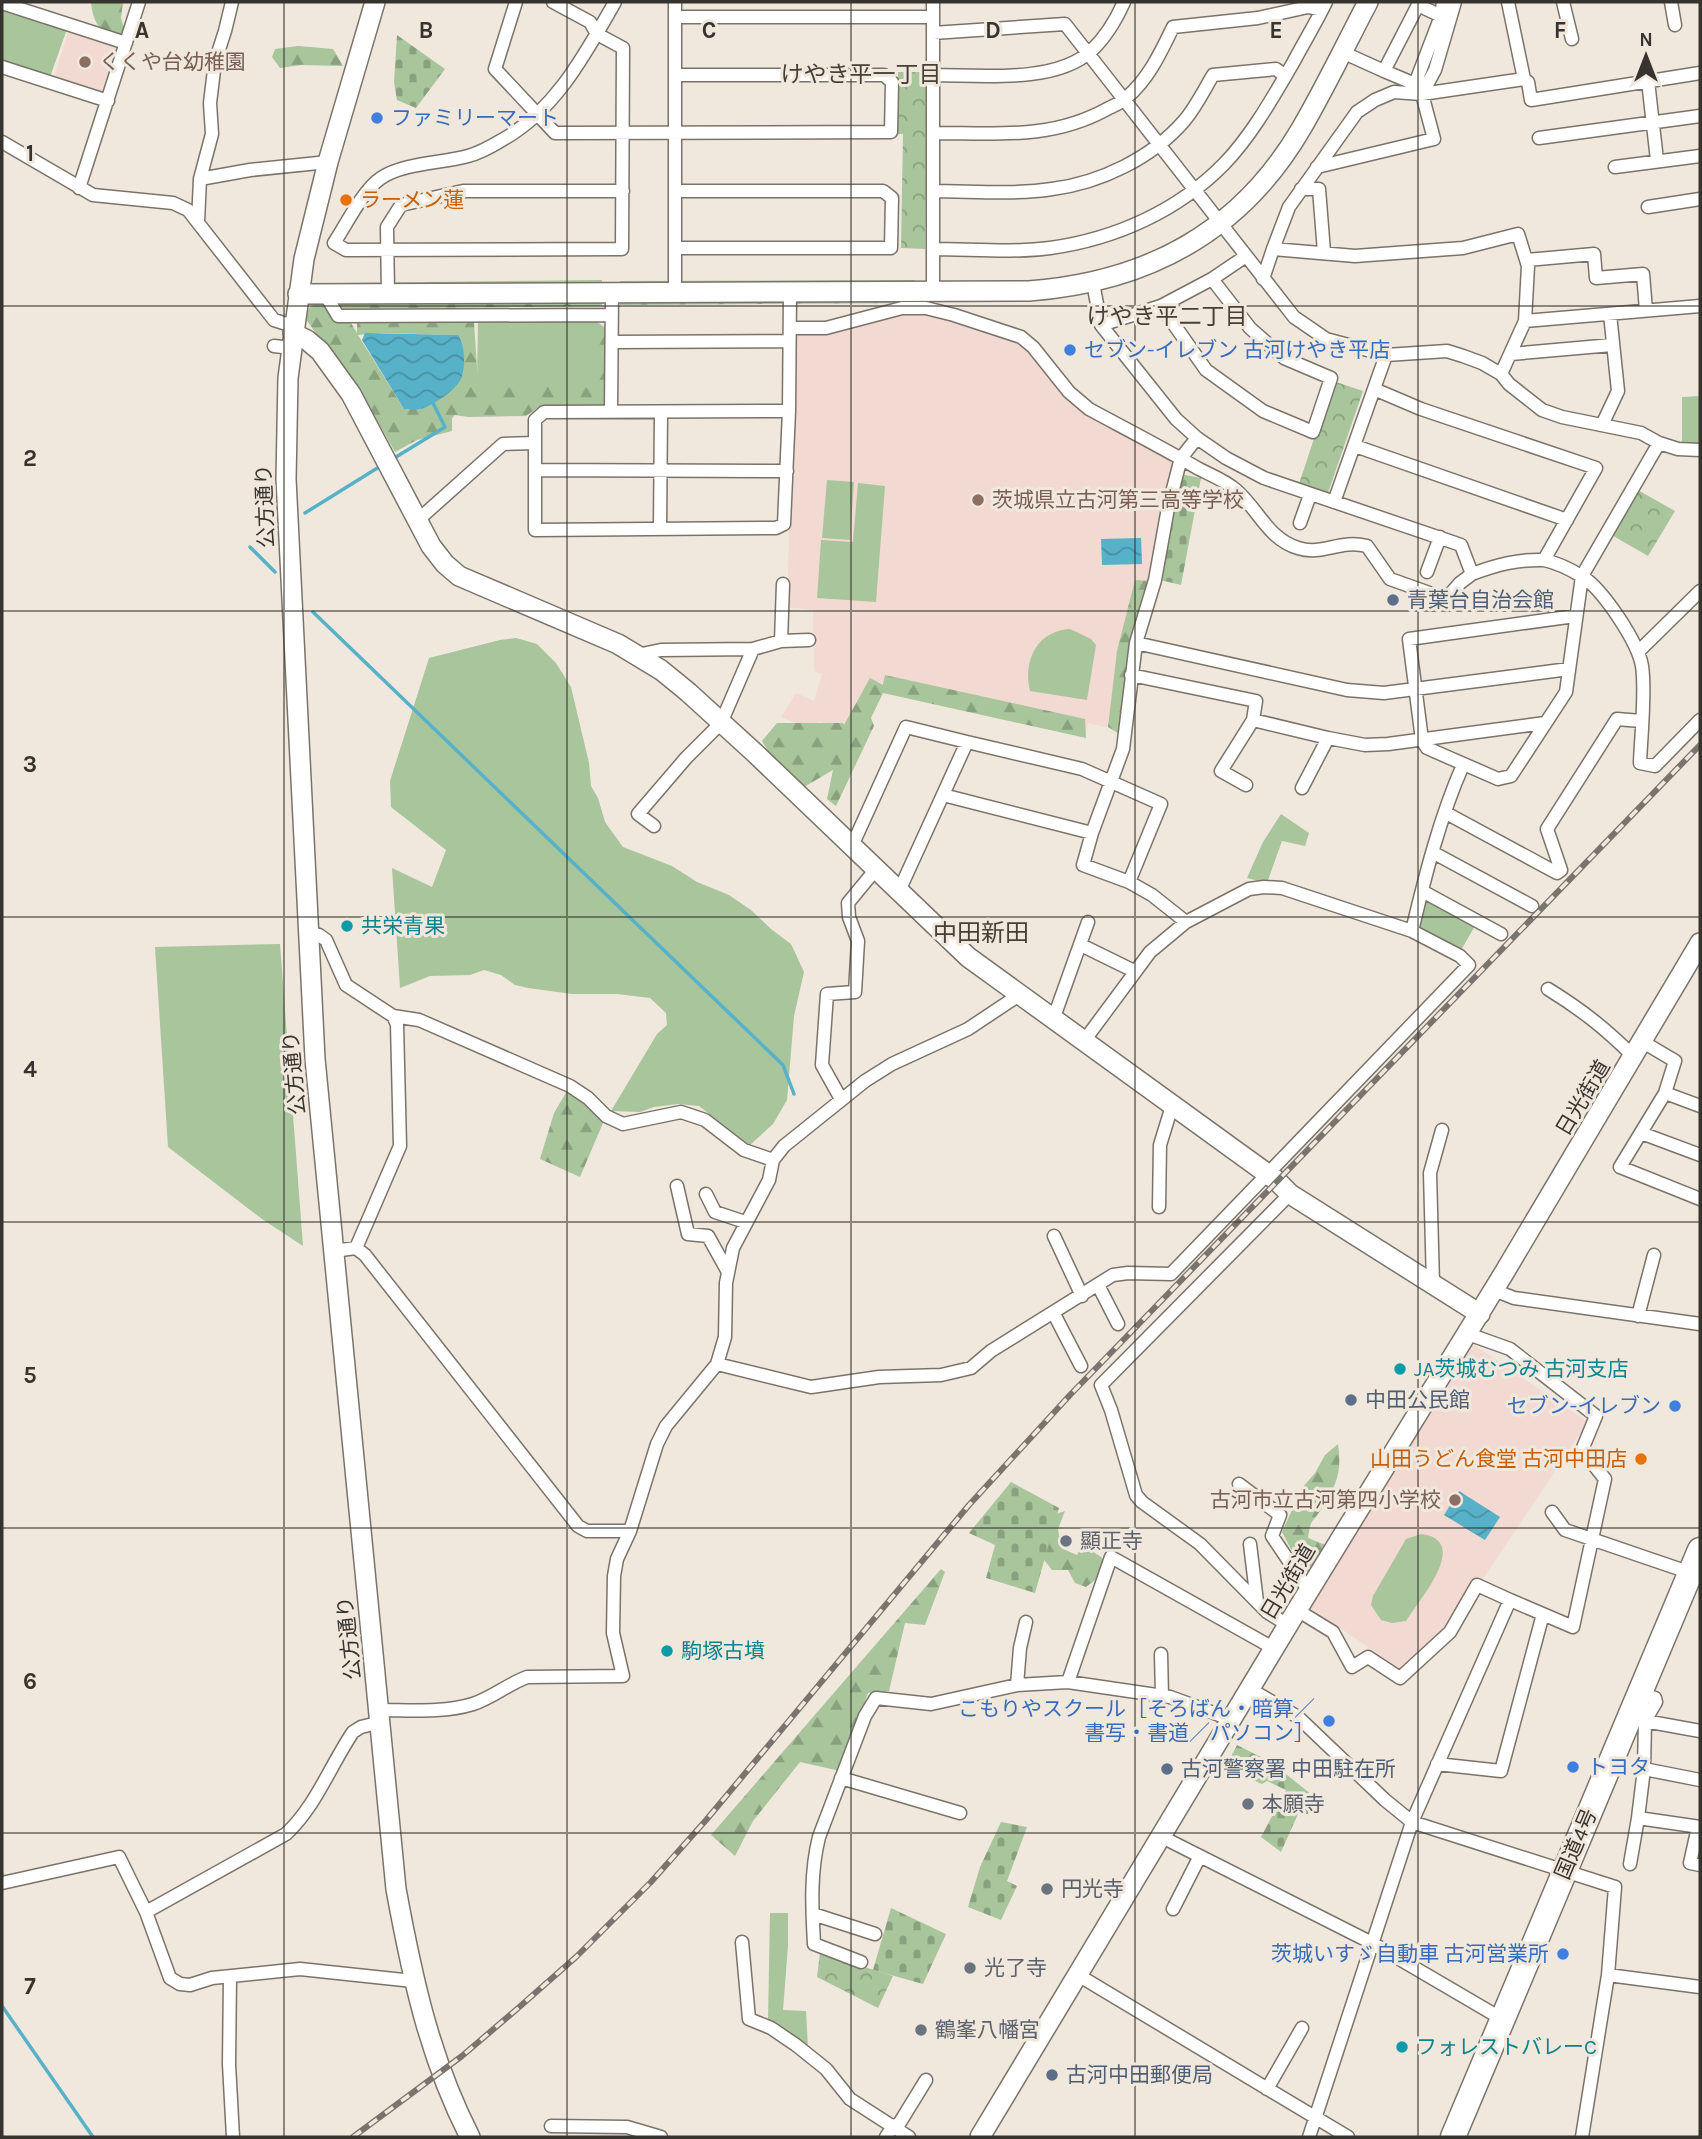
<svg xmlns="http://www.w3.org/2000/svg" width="1702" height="2139" font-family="Karla,'Noto Sans JP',sans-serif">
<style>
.education{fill:#f2d9d1}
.grass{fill:#a8c59b}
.forest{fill:url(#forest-firs);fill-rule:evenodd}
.cemetery{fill:url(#cemetery-stones)}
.park{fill:url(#park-crowns)}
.water{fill:url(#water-waves)}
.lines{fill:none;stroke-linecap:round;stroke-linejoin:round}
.stream{stroke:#57b1c8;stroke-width:3.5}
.street-casing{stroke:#7a7369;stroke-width:15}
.secondary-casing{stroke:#7a7369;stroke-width:22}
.highway-casing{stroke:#7a7369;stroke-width:27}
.street{stroke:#fff;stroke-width:12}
.secondary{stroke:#fff;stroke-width:19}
.highway{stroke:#fff;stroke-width:24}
.rail-casing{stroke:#79746d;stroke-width:6}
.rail{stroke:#f0e8dc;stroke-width:3.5;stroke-dasharray:10;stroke-linecap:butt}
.grid{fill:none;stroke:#37342f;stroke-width:2;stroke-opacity:0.55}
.education-dot{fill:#8d6e63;stroke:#f0e8dc;stroke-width:2.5}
.shop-dot{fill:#3f7fe0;stroke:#f0e8dc;stroke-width:2.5}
.food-dot{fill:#e8710a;stroke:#f0e8dc;stroke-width:2.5}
.service-dot{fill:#5c6f8a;stroke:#f0e8dc;stroke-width:2.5}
.culture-dot{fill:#0f9aa8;stroke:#f0e8dc;stroke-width:2.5}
.worship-dot{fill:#6b7280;stroke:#f0e8dc;stroke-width:2.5}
.labels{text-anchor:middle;stroke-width:6;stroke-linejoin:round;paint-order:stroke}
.education-label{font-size:21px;fill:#785e54;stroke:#f0e8dc;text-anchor:start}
.shop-label{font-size:21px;fill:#366cbe;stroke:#f0e8dc;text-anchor:start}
.food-label{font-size:21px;fill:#c56008;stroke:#f0e8dc;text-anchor:start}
.street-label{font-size:21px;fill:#37342f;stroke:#f0e8dc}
.service-label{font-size:21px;fill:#4e5e75;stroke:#f0e8dc;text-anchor:start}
.culture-label{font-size:21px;fill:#0d838f;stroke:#f0e8dc;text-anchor:start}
.worship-label{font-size:21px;fill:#5b616d;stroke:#f0e8dc;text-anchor:start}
.neighbourhood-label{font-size:23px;fill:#463f36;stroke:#f0e8dc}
.quarter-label{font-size:24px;fill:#463f36;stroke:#f0e8dc}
.grid-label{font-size:23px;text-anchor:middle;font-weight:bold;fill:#37342f;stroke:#f0e8dc;stroke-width:6;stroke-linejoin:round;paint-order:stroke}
</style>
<defs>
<pattern id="forest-firs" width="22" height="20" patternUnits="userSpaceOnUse" patternTransform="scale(1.75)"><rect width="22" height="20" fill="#a8c59b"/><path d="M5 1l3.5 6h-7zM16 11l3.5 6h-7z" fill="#8aa17f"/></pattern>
<pattern id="cemetery-stones" width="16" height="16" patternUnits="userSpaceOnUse" patternTransform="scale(1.75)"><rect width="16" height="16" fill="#a8c59b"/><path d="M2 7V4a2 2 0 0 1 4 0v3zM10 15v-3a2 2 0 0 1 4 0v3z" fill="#8aa17f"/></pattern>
<pattern id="park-crowns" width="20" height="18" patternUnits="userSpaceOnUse" patternTransform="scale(1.75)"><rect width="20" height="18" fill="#a8c59b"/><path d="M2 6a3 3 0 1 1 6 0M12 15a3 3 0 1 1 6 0" fill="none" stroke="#8aa17f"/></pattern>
<pattern id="water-waves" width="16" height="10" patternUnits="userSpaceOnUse" patternTransform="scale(1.75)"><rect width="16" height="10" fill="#57b1c8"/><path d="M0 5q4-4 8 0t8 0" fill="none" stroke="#4991a3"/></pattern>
</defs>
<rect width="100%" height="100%" fill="#f0e8dc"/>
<path class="education" d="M69,29L117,43L101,95L53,81Z
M905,313L935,315L1018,340L1033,354L1063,392L1176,461L1120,730L1088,723L1086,733L874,685L842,732L819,721L814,731L781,717L796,693L814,701L822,674L814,671L813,610L787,607L794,347L798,333Z
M1471,1343L1588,1422L1483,1579L1443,1630L1399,1668L1309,1607Z"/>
<path class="grass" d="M2,7L67,29L50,77L2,60Z
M478,321H596V383H477Z
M1700,396V445L1682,442V397Z
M827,480L854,482L850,540L822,538Z
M858,483L885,486L876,602L817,598L821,540L853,542Z
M1070,629L1091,639L1096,645L1087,700L1030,691C1023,662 1036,631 1070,629Z
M516,638L537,644L556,663L571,687L589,763L591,786L598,798L605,822L623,847L672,866L697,882L729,895L751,910L771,929L791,944L804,972L794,1016L787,1100L773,1124L750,1145L699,1106L678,1104L654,1107L640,1112L611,1111L657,1034L667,1025L666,1013L650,998L617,994H572L528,988L515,985L501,975L484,970L470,975L430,976L400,988L392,868L432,887L446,850L391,807L390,781L429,658L500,640Z
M1281,814L1309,833L1305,846L1282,841L1267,883L1247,878L1263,842Z
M1424,895L1476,924L1460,952L1415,930Z
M280,944L303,1246L262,1219L168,1147L155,947Z
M1421,1534C1472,1540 1419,1600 1406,1621L1392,1623L1381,1620L1371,1605L1373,1596L1406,1539Z
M770,1913H788V1946L783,2010L806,2011L808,2048L768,2021Z"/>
<path class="forest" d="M91,2H123L121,18L125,32L117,38C98,32 93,20 91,2Z
M298,46L333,49L343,66L301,65L280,68L272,57L275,49Z
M602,280V306L337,309V283Z
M915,280V303L620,305V281Z
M320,301L351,323L357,333V321L474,322L478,383H596V321L607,329V408L539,407L526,416L468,417L455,415L452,418V431L417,440L395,452L371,410L305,318L309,308ZM383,333L458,335L404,409L358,335Z
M1135,580L1151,581L1119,734L1108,727L1117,651Z
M885,675L1085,719L1086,738L883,693L871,718L874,726L836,806L827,799L833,770L804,787L773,759L762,741L777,723H843L844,725L870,678L883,685Z
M570,1086L606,1116L580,1177L540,1159L554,1113Z
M1338,1444C1342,1472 1337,1484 1322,1508C1312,1524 1311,1517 1308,1538L1328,1546L1307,1580L1282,1532L1302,1488L1315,1473L1325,1455Z
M1065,1511L1058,1529L1061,1548L1077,1555L1084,1541L1092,1542V1551L1101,1557L1105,1562L1098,1578L1086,1587L1075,1583L1068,1570H1052L1041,1556L1053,1515Z
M941,1569L945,1572L925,1625L905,1623L889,1691L868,1693L840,1771L800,1762L753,1821L735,1856L711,1835Z"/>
<path class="cemetery" d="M397,35L445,69L416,108L397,100L394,82Z
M1180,474L1201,478L1181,585L1160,580Z
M1011,1482L1059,1508L1035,1593L986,1578L995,1545L969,1533Z
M1237,1745L1271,1762L1312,1795L1308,1814H1298L1281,1852L1261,1837L1286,1790L1267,1781L1262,1784L1225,1768Z
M1001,1822L1027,1827L1007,1881L1017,1886L1001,1920L968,1907L980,1867Z
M891,1908L946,1934L923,1984L873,1970Z"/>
<path class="park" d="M898,72H928L925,249L901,248L903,134H897Z
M1333,381L1363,391L1328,493L1299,484Z
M1636,489L1675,511L1648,556L1610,534Z
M820,1953L893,1976L878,2008L817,1977Z"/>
<path class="water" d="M365,333L458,335C465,346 466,366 461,379C456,390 432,406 421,409C416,410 409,409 404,409L362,340Z
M1141,538L1142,564L1102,565L1101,539Z
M1459,1491L1500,1517L1485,1540L1444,1515Z"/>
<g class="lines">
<path class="stream" d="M396,457L445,427L433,403
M305,513L379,467
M250,547L275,572
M313,612L783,1065L794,1094
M2,1874V1876
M2,2006L93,2137"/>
<g class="street-casing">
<path id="street" d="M516,2L495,69L555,133L891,132L892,82L884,75H675
M553,2L590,22L597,34L623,48L622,249L346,250L334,243C346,225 363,190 381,178C403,163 443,163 468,156C480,153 492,146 502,140C556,110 585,54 615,2
M933,2V291
M1508,2L1524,79
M1563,2L1572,39
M1671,2L1675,25
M2,3L126,43
M675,17H933
M933,33L1065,24L1294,317L1326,339L1386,355L1447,351L1463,356L1482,363L1501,374L1509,384L1542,410L1562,417L1641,433L1659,443L1678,449L1700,450
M1342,52L1384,71L1418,5L1441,16
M2,67L108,101
M1384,71L1415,84L1441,16L1443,2
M933,75C979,75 1055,84 1091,51C1106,37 1116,20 1124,2
M1648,81L1657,160
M934,133C996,133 1051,140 1107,109C1113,106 1121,103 1126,98C1148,80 1161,52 1173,27L1258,18L1308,7L1322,10
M1539,138L1700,116
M2,142L93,195L173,203L188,210L274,320L293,326
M1317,167L1434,139L1422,94L1435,70L1455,2
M1615,167L1700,156
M200,179L212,134L210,103L215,62L225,31L232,2
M79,188L139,2
M1301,189H1319L1324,252
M933,191C972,191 1013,195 1052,189C1100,183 1152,158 1184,121C1196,107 1204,90 1213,75L1276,69L1285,76
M1648,207L1700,199
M198,222L200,179L250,170L328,162
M675,248H891L892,198L883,191H675
M933,249C971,249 1012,253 1050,248C1115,239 1178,211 1224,164C1252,135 1273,97 1293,63C1304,42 1316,23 1326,2
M1527,260L1594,254L1596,278L1643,274L1646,310
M1263,279L1273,249
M1093,283L1101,325L1176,419L1197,438L1226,458L1264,478L1461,545L1472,574C1496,565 1518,559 1544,560L1596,468L1421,409L1374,389
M675,291V2
M325,294L338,316L612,315
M388,294L387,227L401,205L463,191H623
M1161,306L1206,370L1263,411L1313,432L1331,378L1284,358L1250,328L1212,279
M1525,321L1700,306
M1101,325L1161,306L1212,279L1246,256
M790,328H826L902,308H926L954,315L1021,337L1033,347L1069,392L1089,409C1126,429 1163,448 1199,469C1211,475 1226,481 1236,490C1258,509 1268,539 1298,548C1323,556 1339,539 1367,546L1390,579L1446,599L1460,583L1472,574
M612,342L789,341
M274,346L291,348
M1511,354L1612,345
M1501,374L1525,321L1528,266L1518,234L1463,248L1355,256L1273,249L1289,207L1357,112L1375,100L1394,92L1422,94L1524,79L1528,82L1531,100L1700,73
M789,411L544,412L535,420V530L776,528L784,524L789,411L790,292
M611,412L612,291
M1602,425L1618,391L1610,314
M1355,446L1567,520
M535,470L787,471
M1334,502L1386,355
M418,520L503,444L535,443
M1300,523L1310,495
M660,529L661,412
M1544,560C1559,563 1570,569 1583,577C1603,590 1638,642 1642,666C1646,692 1641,735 1640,763L1655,766L1700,720
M1427,572L1440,537
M1575,616L1409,639L1422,740L1427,748L1498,779L1511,776L1566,692L1582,576L1659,443
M781,641L783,584
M1136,643L1155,580L1168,508L1181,458L1197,438
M1639,651L1700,591
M637,655L661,650L753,649
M1131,675L1256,701L1253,720L1328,738L1365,745L1388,744L1545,723
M1246,785L1221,771L1253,720
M1302,788L1328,738
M943,795L1092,833
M1446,813L1557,873L1561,870L1547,829L1617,719L1641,721
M654,826L638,814L686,758L721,723L753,649L781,641L809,640
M852,846L906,727L967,742
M1434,853L1532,906
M899,891L967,742L1082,769L1161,804L1129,882
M1422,891L1501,934
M1186,922L1152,895L1129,882L1083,865L1092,833L1123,749L1136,643L1347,690L1384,693L1569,669
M1412,931C1425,876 1440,817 1463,765
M307,933L319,935L326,940L346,985L393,1016L419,1020L570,1086L588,1098L606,1116L623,1124L681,1112L705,1120L744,1150L773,1160
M1081,945L1134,971
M1548,989C1582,1010 1606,1029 1634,1057
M1053,1020L1088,922
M1643,1042L1675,1061L1665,1093L1700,1106
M1665,1093L1620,1167L1700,1199
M841,1099L822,1065L827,994L855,992L858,941L849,917L848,903L876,869
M1641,1133L1700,1155
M677,1186L688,1234L708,1236L728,1272
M706,1194L715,1212L745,1222
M1159,1207L1160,1145L1172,1106
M1054,1236L1082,1296
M356,1248L400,1146L397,1024L393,1016
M333,1251L356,1248L365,1255L578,1526L587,1531H630
M1433,1284L1430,1173L1442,1130
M1098,1285L1118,1324
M1494,1290L1514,1298L1700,1324
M1054,1314L1081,1366
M1638,1316L1654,1255
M717,1364L811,1387L879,1377L941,1375L971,1368L991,1351L1113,1275L1128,1273L1171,1274L1469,965L1460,956L1412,931L1282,888L1264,887L1249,889L1186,922L1150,952L1084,1041
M1239,1484L1280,1515L1272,1536L1309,1591
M1552,1512L1565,1530L1691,1573
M1250,1544L1257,1602
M1297,1610L1333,1632L1352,1667L1368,1657L1400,1678L1450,1632L1477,1585L1510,1600
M1288,1625L1267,1612L1200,1544L1142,1502L1136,1495L1111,1410L1101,1385L1290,1194
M1161,1654L1162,1696
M1068,1682L1111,1557L1275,1649
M1017,1685L1020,1648L1026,1622
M1250,1689L1298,1717L1385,1800L1412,1822L1615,1887L1608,1975L1582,2137
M1640,1693L1655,1698L1656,1702L1645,1721L1644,1769L1700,1780
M380,1710C409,1710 444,1713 473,1704C492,1698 508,1684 527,1677L623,1676L613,1633L614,1576L617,1559L630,1531L657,1444L666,1426L717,1364L725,1337L726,1283L733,1248L769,1180L773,1160L784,1146L865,1081L892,1064L968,1029L1019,995
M1645,1721L1700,1731
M1437,1764L1501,1771L1543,1614
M1644,1769L1638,1818L1700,1827
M841,1778L960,1813
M1698,1827L1690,1863L1700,1865
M1162,1837L1374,1944L1502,2019
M1630,1864L1638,1818
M2,1883L119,1857L146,1912L170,1978L180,1984L190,1985L212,1978L300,1969L413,1981
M1173,1909L1200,1856
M146,1912L286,1834C316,1806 330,1766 353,1732L361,1727L381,1722
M813,1914L875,1934
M742,1942L749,2019L771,2028L796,2045L826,2069L850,2099L909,2137
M861,1962L814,1944C812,1908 810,1873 819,1837L865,1716L876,1698L931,1704L1017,1685L1068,1682L1170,1697L1233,1720
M1078,1975L1348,2137
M1608,1975L1700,1987
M230,1977L229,2064L233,2137
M1267,2089L1302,2028
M551,2126L627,2127L661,2137
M886,2137L893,2126L899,2124L926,2080
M1309,2137L1412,1822L1510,1600L1573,1627L1605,1479L1582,1450L1596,1416L1510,1349L1468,1334"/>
</g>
<g class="secondary-casing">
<path id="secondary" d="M375,2L328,162L304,259L288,378L286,479L315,1059L396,1889C412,1976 429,2057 470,2137
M298,294L1029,291C1147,282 1240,233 1301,129C1325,88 1346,44 1368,2
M293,333L307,340L320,351L351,394L431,546L445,564L459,576L618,644L661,670L688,692L757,755L968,957L1276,1180L1290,1194L1480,1314
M980,2137L1297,1610L1504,1273L1700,943"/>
</g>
<g class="highway-casing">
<path id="highway" d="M1453,2137L1700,1550"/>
</g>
<use href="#street" class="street"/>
<use href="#secondary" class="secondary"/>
<use href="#highway" class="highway"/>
<g class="rail-casing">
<path id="rail" d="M353,2137L462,2056L517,2009L576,1957L651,1882L707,1819L969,1505L1070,1395L1700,745"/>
</g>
<use href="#rail" class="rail"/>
</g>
<path class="grid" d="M284,2V2137M567,2V2137M851,2V2137M1135,2V2137M1418,2V2137M2,306H1700M2,611H1700M2,917H1700M2,1222H1700M2,1528H1700M2,1833H1700"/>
<g class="education-dot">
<circle cx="85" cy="62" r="7"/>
<circle cx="978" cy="500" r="7"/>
<circle cx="1455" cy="1500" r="7"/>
</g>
<g class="shop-dot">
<circle cx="377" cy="118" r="7"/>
<circle cx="1070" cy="350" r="7"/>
<circle cx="1675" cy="1406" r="7"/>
<circle cx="1329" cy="1721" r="7"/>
<circle cx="1573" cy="1767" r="7"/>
<circle cx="1563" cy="1954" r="7"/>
</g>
<g class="food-dot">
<circle cx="346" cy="200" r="7"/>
<circle cx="1641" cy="1459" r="7"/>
</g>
<g class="service-dot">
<circle cx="1393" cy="600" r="7"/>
<circle cx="1351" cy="1400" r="7"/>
<circle cx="1167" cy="1769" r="7"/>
<circle cx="1052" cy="2075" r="7"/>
</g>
<g class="culture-dot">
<circle cx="347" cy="926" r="7"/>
<circle cx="1400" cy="1369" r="7"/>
<circle cx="667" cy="1651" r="7"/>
<circle cx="1402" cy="2047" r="7"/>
</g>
<g class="worship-dot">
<circle cx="1066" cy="1541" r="7"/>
<circle cx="1248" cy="1804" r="7"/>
<circle cx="1047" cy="1889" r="7"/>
<circle cx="970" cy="1968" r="7"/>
<circle cx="921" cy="2030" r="7"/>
</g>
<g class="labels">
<g class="education-label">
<text x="99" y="69">くくや台幼稚園</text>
<text x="992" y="507">茨城県立古河第三高等学校</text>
<text x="1441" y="1507" text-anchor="end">古河市立古河第四小学校</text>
</g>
<g class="shop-label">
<text x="391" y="125">ファミリーマート</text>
<text x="1084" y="357">セブン-イレブン 古河けやき平店</text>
<text x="1661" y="1413" text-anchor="end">セブン-イレブン</text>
<text x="1315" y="1716" text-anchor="end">こもりやスクール［そろばん・暗算／<tspan x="1315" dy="24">書写・書道／パソコン］</tspan></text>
<text x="1587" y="1774">トヨタ</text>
<text x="1549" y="1961" text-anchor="end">茨城いすゞ自動車 古河営業所</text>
</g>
<g class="food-label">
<text x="360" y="207">ラーメン蓮</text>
<text x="1627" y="1466" text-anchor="end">山田うどん食堂 古河中田店</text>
</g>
<g class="street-label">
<text transform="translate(265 506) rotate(-92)" y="7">公方通り</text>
<text transform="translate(294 1073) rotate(-95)" y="7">公方通り</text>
<text transform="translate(1583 1098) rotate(-59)" y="7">日光街道</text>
<text transform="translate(1288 1582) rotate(-59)" y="7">日光街道</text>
<text transform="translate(349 1638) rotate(-96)" y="7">公方通り</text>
<text transform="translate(1576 1844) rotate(-67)" y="7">国道4号</text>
</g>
<g class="service-label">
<text x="1407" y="607">青葉台自治会館</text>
<text x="1365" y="1407">中田公民館</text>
<text x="1181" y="1776">古河警察署 中田駐在所</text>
<text x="1066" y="2082">古河中田郵便局</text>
</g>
<g class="culture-label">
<text x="361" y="933">共栄青果</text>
<text x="1414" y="1376">JA茨城むつみ 古河支店</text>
<text x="681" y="1658">駒塚古墳</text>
<text x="1416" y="2054">フォレストバレーC</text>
</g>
<g class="worship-label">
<text x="1080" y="1548">顯正寺</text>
<text x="1262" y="1811">本願寺</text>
<text x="1061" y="1896">円光寺</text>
<text x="984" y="1975">光了寺</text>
<text x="935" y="2037">鶴峯八幡宮</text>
</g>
<g class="neighbourhood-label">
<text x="861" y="82">けやき平一丁目</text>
<text x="1167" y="324">けやき平二丁目</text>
</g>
<g class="quarter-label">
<text x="981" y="941">中田新田</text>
</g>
</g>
<g class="grid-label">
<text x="142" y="38">A</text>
<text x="426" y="38">B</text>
<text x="709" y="38">C</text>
<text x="993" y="38">D</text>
<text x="1276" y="38">E</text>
<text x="1560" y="38">F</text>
<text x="30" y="161">1</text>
<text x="30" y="466">2</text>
<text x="30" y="772">3</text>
<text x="30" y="1077">4</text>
<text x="30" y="1383">5</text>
<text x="30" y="1689">6</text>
<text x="30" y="1994">7</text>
</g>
<rect width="1702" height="2139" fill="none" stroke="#37342f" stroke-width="7"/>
<g transform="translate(1646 56)" stroke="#f0e8dc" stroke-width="5" paint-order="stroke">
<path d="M0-5L12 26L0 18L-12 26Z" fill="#37342f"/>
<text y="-10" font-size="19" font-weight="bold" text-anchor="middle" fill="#37342f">N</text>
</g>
</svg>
